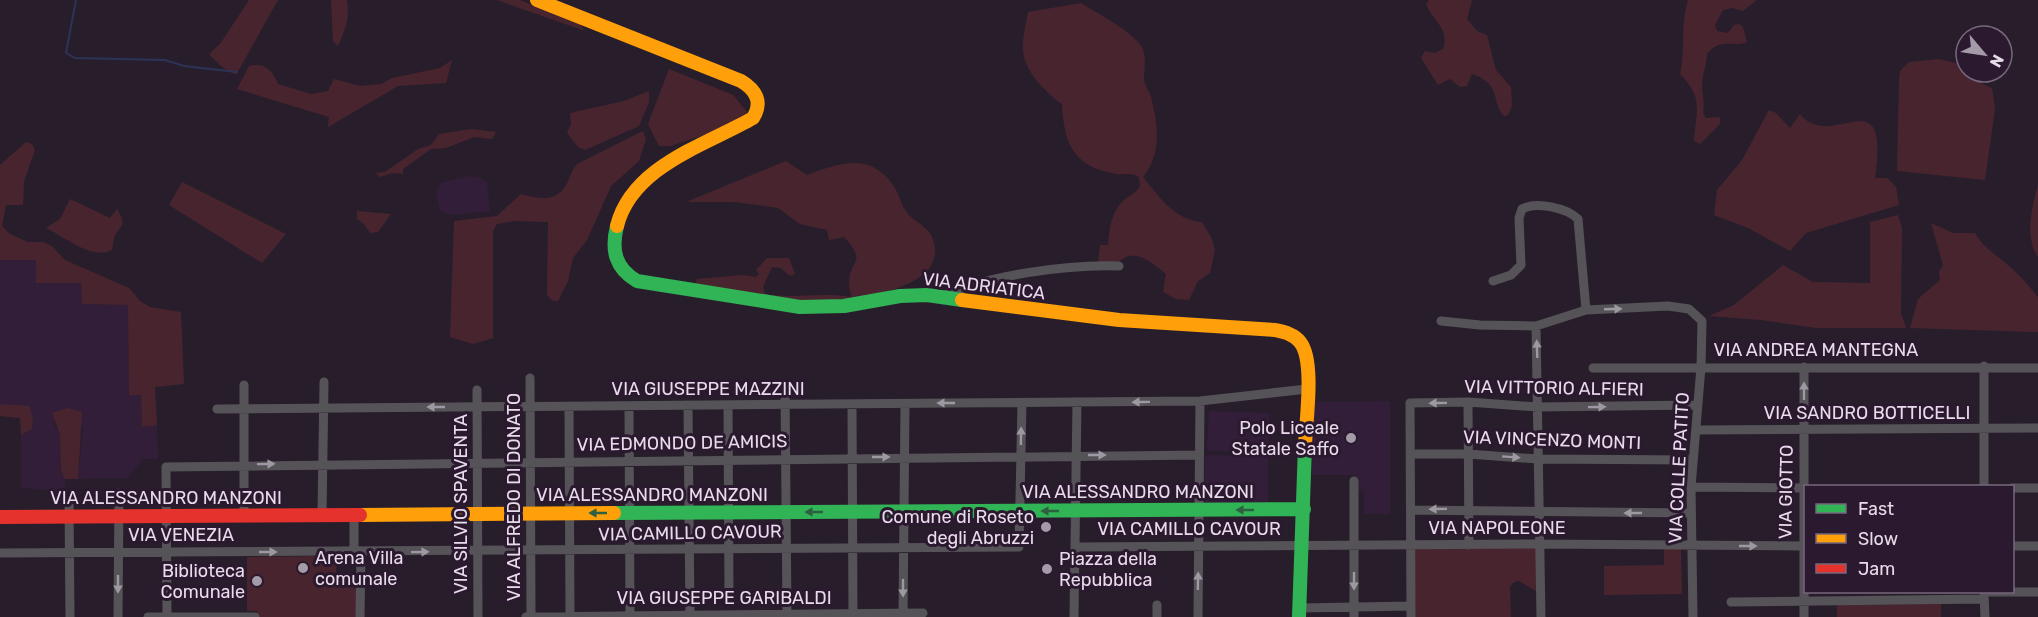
<svg xmlns="http://www.w3.org/2000/svg" width="2038" height="617" font-family="Rubik,sans-serif">
<style>
.built{fill:#331e39}
.green{fill:#48252e}
.lines{fill:none;stroke-linecap:round;stroke-linejoin:round}
.stream{stroke:#2c3357;stroke-width:2}
.street{stroke:#555358;stroke-width:9}
.fast{stroke:#30b455;stroke-width:14}
.slow{stroke:#ff9f0a;stroke-width:14}
.jam{stroke:#e5322d;stroke-width:14}
.oneway{fill:#9e98a2}
.oneway2{fill:#2d5f41}
.poi-dot{fill:#a59aa8;stroke:#2b1930;stroke-width:2}
.labels{text-anchor:middle;stroke-width:6;stroke-linejoin:round;paint-order:stroke}
.street-label{font-size:18px;fill:#e8dceb;stroke:#2b1930}
.poi-label{font-size:18px;fill:#e8dceb;stroke:#2b1930;text-anchor:end}
</style>
<rect width="100%" height="100%" fill="#281e2b"/>
<path class="built" d="M469,176L481,178L487,182L490,211L451,215L440,211L436,193L440,183Z
M0,260H36V283H81L83,304L128,305L129,395H141L142,426L157,425L158,459H143L128,478L78,479L83,428L53,422L60,435L61,471L65,479V491L21,488V435L32,429L33,418L0,404Z
M1390,401V514H1364V491H1356V475H1312L1314,402Z
M1209,411L1269,413L1268,451H1207Z
M1205,455L1268,456V506L1204,505Z"/>
<path class="green" d="M249,0H278L236,75L222,67L209,54L220,44Z
M331,0H347C350,18 345,30 338,46L333,41Z
M497,0H520L581,25L585,31Z
M1429,0H1472L1467,19L1477,31L1487,35L1496,70L1511,87L1512,106L1508,115L1504,116C1490,100 1502,84 1472,74L1467,86L1460,87L1450,79L1438,85L1421,58L1425,51L1435,53L1443,49C1450,29 1433,21 1426,4Z
M1688,0H1757L1743,11L1732,8L1723,10L1715,25L1717,31L1728,33L1734,25L1739,24L1743,27L1747,42C1735,48 1721,36 1707,54C1707,64 1702,76 1702,83C1702,95 1705,101 1703,113L1706,118L1720,117V124L1700,144L1694,141C1696,110 1704,98 1680,74C1686,49 1680,25 1688,0Z
M1081,3C1097,13 1133,32 1142,47C1147,58 1144,69 1144,79C1144,84 1149,91 1151,97C1158,124 1162,154 1143,177C1159,197 1175,220 1202,222L1212,239L1215,250L1210,273L1198,281L1189,300L1176,299L1163,292L1166,274C1150,261 1132,245 1116,265L1098,263L1100,245H1108C1110,226 1111,212 1125,199C1131,195 1137,192 1140,186L1139,177C1130,172 1125,175 1117,174C1074,167 1064,145 1062,104C1046,93 1024,71 1023,50C1022,38 1026,24 1028,12Z
M1939,59L1963,65L1971,79L1992,88L1995,109L1985,180L1897,171L1899,81L1900,71L1909,62Z
M452,60L446,83L398,86L328,127L329,117L237,89L249,66C265,62 272,70 278,84L311,94L328,91L334,79L360,86L381,84L392,78L440,68Z
M669,69L733,95L747,112L729,127L670,146H659L648,124Z
M649,91V102L639,126L585,150L578,147L567,133L571,124L570,113L624,101Z
M1769,110L1776,113L1790,128L1800,114C1832,154 1890,73 1875,178H1887L1896,187L1899,205L1806,233L1790,251L1748,228L1714,215L1717,190L1742,160Z
M472,129L496,132L492,139L474,137L446,148L431,149L403,169V174L392,173L380,177L375,173L385,172L418,149L431,145L439,134Z
M643,131L646,139L639,161L611,186L587,240L573,258L568,281L558,301H553L547,295L548,222L515,221L497,224L493,231V338L473,344L450,337L454,221L497,216L521,194C537,198 555,204 566,185C570,178 571,171 577,164Z
M26,142L32,144L35,150L24,181L23,205H6L2,226L10,234L28,242H43L52,246L65,260L129,288L140,301L150,307L181,312L184,384L155,387L157,425L142,427L141,395H129L128,305L82,304L81,283H36V260H0V165Z
M786,161L807,175C840,163 869,152 893,185C899,193 901,206 908,214C914,221 926,226 931,235C953,280 881,296 852,297L851,304L832,305L695,284L697,279L743,275L756,277L759,274L756,270L767,258H789L795,274L790,276L781,268L772,267L763,287L765,294C794,299 822,292 851,297C851,293 849,287 849,282C850,259 868,263 844,237L829,240L827,230L800,224L778,208L735,202H686Z
M182,182L286,234L262,263L169,205Z
M2038,185V257C2024,236 2032,207 2038,185Z
M70,199L110,218L117,209C126,225 123,223 115,235C113,239 113,246 112,250C92,261 64,236 46,228L60,219Z
M357,211L391,214L378,232L370,233L364,224L357,219Z
M1898,215L1902,228L1901,313L1906,328H1816L1761,320L1709,316L1734,305L1783,265L1813,282L1870,283V222Z
M1931,223L1953,233H1975C1984,249 1996,254 2009,266C2020,275 2029,286 2038,297V332L1910,328L1918,299L1940,280L1939,272L1943,265Z
M0,404L29,406L33,418L32,429L21,435L20,418L0,416Z
M67,408L82,412L78,479H65L61,471L60,435L52,413Z
M1538,546L1536,591L1519,581L1514,582L1510,587L1511,617H1414L1412,547Z
M1664,548H1681L1682,594L1604,595V566L1664,565Z
M336,556V576H358V617H257V611H247V557Z
M1941,604V617H1837V605Z"/>
<g class="lines">
<path class="stream" d="M76,0L66,53L75,58L165,60L184,66L237,72"/>
<path class="street" d="M1493,281L1511,275L1521,265L1519,218L1522,209C1536,201 1567,208 1578,219L1586,310
M944,296C987,275 1071,264 1119,266
M1441,321L1480,325L1536,326L1586,310L1668,306L1689,309L1702,321L1701,367L1691,487L1693,617
M1536,326L1541,617
M1984,366V486
M1804,367V617
M1593,368H2038
M530,378L531,617
M244,385V515
M785,386L787,617
M477,390L478,617
M1468,402L1469,545
M852,404L853,617
M688,405L690,617
M728,405L729,596
M569,406L570,617
M629,406L630,615
M217,409L1200,401L1307,389
M1696,430L2038,428
M1411,454H1468L1538,459L1692,460
M1354,481V617
M1691,487L1806,488
M2012,488H2038
M69,500L70,617
M1411,510L1691,513
M322,515L324,382
M354,515V551
M2012,546H2038
M1075,547L1540,544L1806,546
M0,553L1019,547L1022,403
M1984,592H2038
M1984,595L1985,617
M1731,602L1984,599
M1300,608L1411,606
M118,617L119,493
M148,617H255
M167,617L166,467L1199,455
M360,617L361,553
M526,617L923,613
M903,617L905,404
M1074,617L1077,402
M1157,617V605
M1198,617L1200,401
M1411,617L1410,403L1468,402L1538,407L1697,405"/>
<path class="fast" d="M617,226C611,250 615,268 637,281L800,307L844,306L900,296L927,295L962,300
M614,513L1304,509
M1299,617L1305,445"/>
<path class="slow" d="M537,0L741,81C756,90 763,102 753,118C706,145 632,166 617,226
M962,300L1119,320L1275,330C1284,332 1294,334 1300,342C1315,360 1306,421 1305,445
M360,515L614,513"/>
<path class="jam" d="M0,517L360,515"/>
</g>
<defs><path id="oneway-solid" d="M-6-.8H1V-3.2L6.5 0L1 3.2V.8H-6Z" transform="scale(1.5)"/></defs>
<g class="oneway">
<use href="#oneway-solid" transform="translate(1613 309) rotate(-2)"/>
<use href="#oneway-solid" transform="translate(1537 349) rotate(-92)"/>
<use href="#oneway-solid" transform="translate(1804 391) rotate(-90)"/>
<use href="#oneway-solid" transform="translate(1141 402) rotate(179)"/>
<use href="#oneway-solid" transform="translate(946 403) rotate(180)"/>
<use href="#oneway-solid" transform="translate(1438 403) rotate(179)"/>
<use href="#oneway-solid" transform="translate(436 407) rotate(180)"/>
<use href="#oneway-solid" transform="translate(1597 407) rotate(-1)"/>
<use href="#oneway-solid" transform="translate(1021 436) rotate(-89)"/>
<use href="#oneway-solid" transform="translate(1097 455)"/>
<use href="#oneway-solid" transform="translate(881 457)"/>
<use href="#oneway-solid" transform="translate(1511 457) rotate(4)"/>
<use href="#oneway-solid" transform="translate(266 464) rotate(-1)"/>
<use href="#oneway-solid" transform="translate(1438 509) rotate(179)"/>
<use href="#oneway-solid" transform="translate(1633 513) rotate(-180)"/>
<use href="#oneway-solid" transform="translate(1748 546)"/>
<use href="#oneway-solid" transform="translate(268 552)"/>
<use href="#oneway-solid" transform="translate(420 552) rotate(-1)"/>
<use href="#oneway-solid" transform="translate(1198 581) rotate(-89)"/>
<use href="#oneway-solid" transform="translate(1354 581) rotate(90)"/>
<use href="#oneway-solid" transform="translate(118 584) rotate(90)"/>
<use href="#oneway-solid" transform="translate(903 588) rotate(90)"/>
</g>
<g class="oneway2">
<use href="#oneway-solid" transform="translate(1245 510) rotate(180)"/>
<use href="#oneway-solid" transform="translate(1050 511) rotate(180)"/>
<use href="#oneway-solid" transform="translate(814 512) rotate(180)"/>
<use href="#oneway-solid" transform="translate(598 513) rotate(180)"/>
</g>
<g class="poi-dot">
<circle cx="1351" cy="438" r="6"/>
<circle cx="1046" cy="527" r="6"/>
<circle cx="303" cy="568" r="6"/>
<circle cx="1047" cy="569" r="6"/>
<circle cx="257" cy="581" r="6"/>
</g>
<g class="labels">
<g class="street-label">
<text transform="translate(984 286) rotate(7)" y="6">VIA ADRIATICA</text>
<text x="1816" y="356">VIA ANDREA MANTEGNA</text>
<text transform="translate(1554 388) rotate(1)" y="6">VIA VITTORIO ALFIERI</text>
<text x="708" y="395">VIA GIUSEPPE MAZZINI</text>
<text x="1867" y="419">VIA SANDRO BOTTICELLI</text>
<text transform="translate(1552 440) rotate(2)" y="6">VIA VINCENZO MONTI</text>
<text transform="translate(682 443) rotate(-1)" y="6">VIA EDMONDO DE AMICIS</text>
<text transform="translate(1679 468) rotate(-87)" y="6">VIA COLLE PATITO</text>
<text x="1138" y="498">VIA ALESSANDRO MANZONI</text>
<text transform="translate(1786 492) rotate(-89)" y="6">VIA GIOTTO</text>
<text x="652" y="501">VIA ALESSANDRO MANZONI</text>
<text transform="translate(514 497) rotate(-90)" y="6">VIA ALFREDO DI DONATO</text>
<text x="166" y="504">VIA ALESSANDRO MANZONI</text>
<text transform="translate(461 504) rotate(-90)" y="6">VIA SILVIO SPAVENTA</text>
<text x="1497" y="534">VIA NAPOLEONE</text>
<text x="1189" y="535">VIA CAMILLO CAVOUR</text>
<text transform="translate(690 533) rotate(-1)" y="6">VIA CAMILLO CAVOUR</text>
<text x="181" y="541">VIA VENEZIA</text>
<text x="724" y="604">VIA GIUSEPPE GARIBALDI</text>
</g>
<g class="poi-label">
<text x="1339" y="434">Polo Liceale<tspan x="1339" dy="21">Statale Saffo</tspan></text>
<text x="1034" y="523">Comune di Roseto<tspan x="1034" dy="21">degli Abruzzi</tspan></text>
<text x="315" y="564" text-anchor="start">Arena Villa<tspan x="315" dy="21">comunale</tspan></text>
<text x="1059" y="565" text-anchor="start">Piazza della<tspan x="1059" dy="21">Repubblica</tspan></text>
<text x="245" y="577">Biblioteca<tspan x="245" dy="21">Comunale</tspan></text>
</g>
</g>
<rect x="1804" y="485" width="210" height="108" fill="#2b1930" stroke="#77677b" stroke-width="1.5"/>
<rect x="1816" y="504" width="30" height="9" fill="#30b455" stroke="#77677b" stroke-width="1.5"/>
<text x="1858" y="515" font-size="18" fill="#e8dceb">Fast</text>
<rect x="1816" y="534" width="30" height="9" fill="#ff9f0a" stroke="#77677b" stroke-width="1.5"/>
<text x="1858" y="545" font-size="18" fill="#e8dceb">Slow</text>
<rect x="1816" y="564" width="30" height="9" fill="#e5322d" stroke="#77677b" stroke-width="1.5"/>
<text x="1858" y="575" font-size="18" fill="#e8dceb">Jam</text>
<g transform="translate(1984 54) rotate(119)"><circle r="28" fill="#2b1930" stroke="#77677b" stroke-width="1.5"/>
<path d="M0-4.5L10 22L0 15L-10 22Z" fill="#a59aa8"/>
<text y="-9" font-size="16" font-weight="bold" text-anchor="middle" fill="#e8dceb">N</text>
</g>
</svg>
